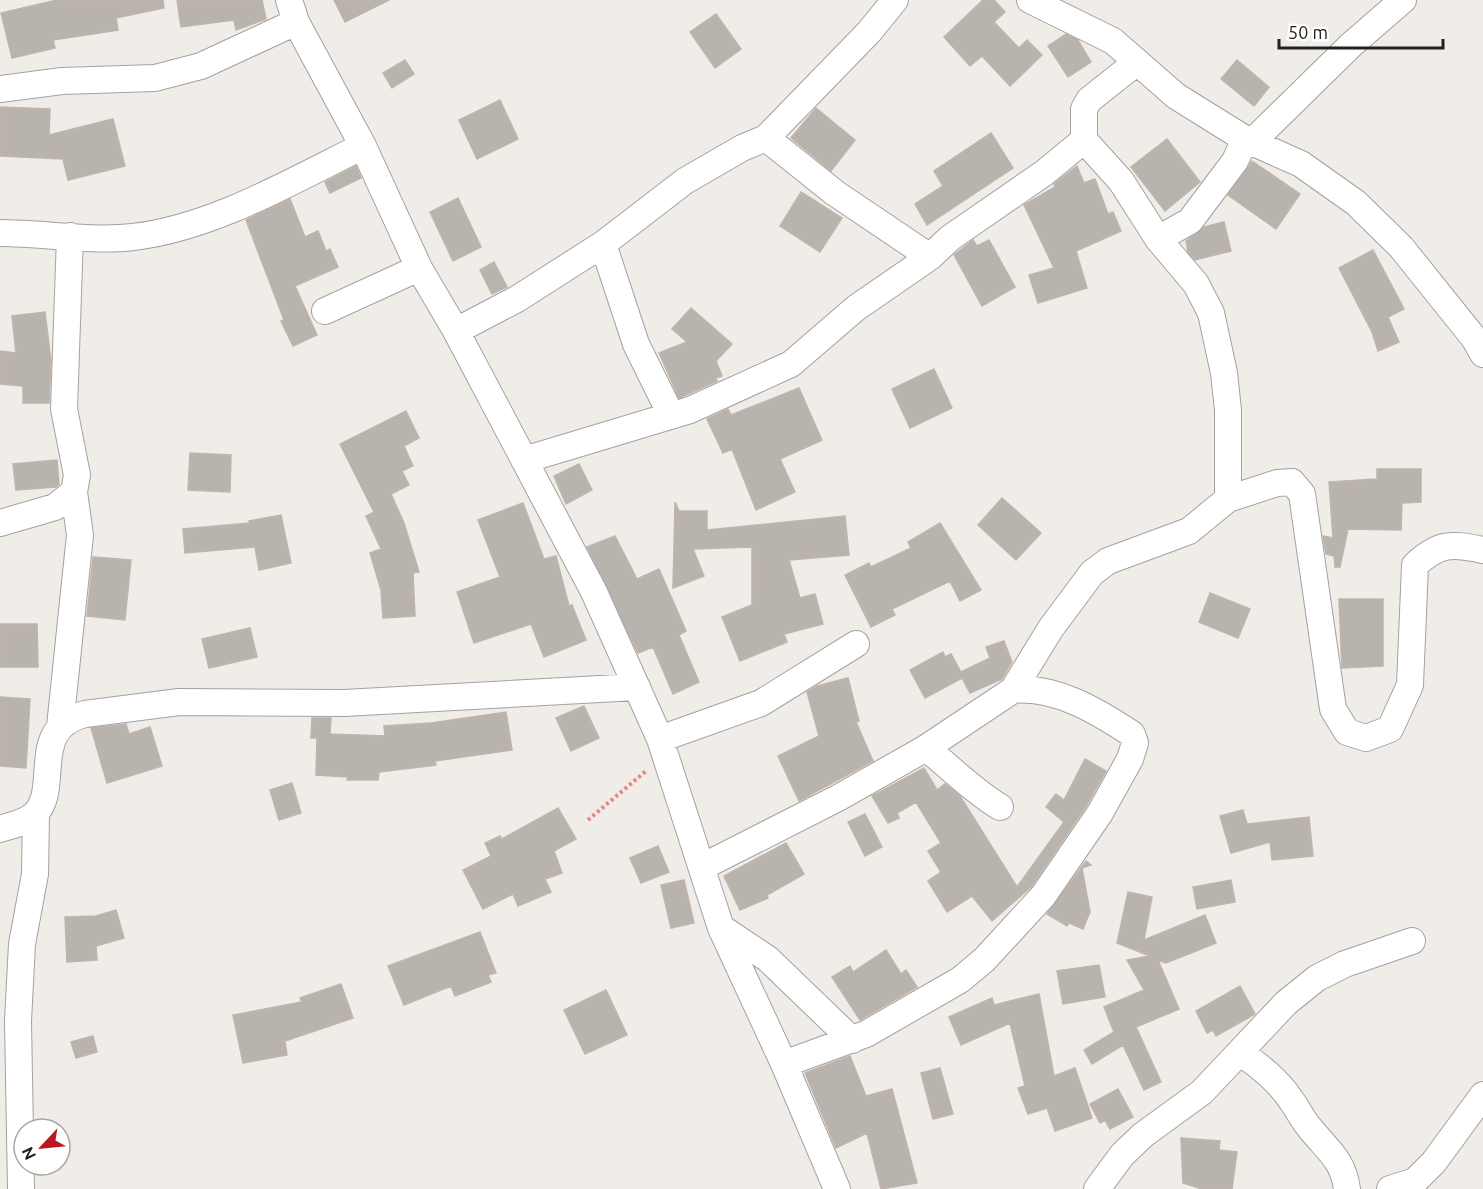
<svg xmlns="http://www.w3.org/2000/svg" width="1483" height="1189" font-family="Ubuntu,sans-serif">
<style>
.building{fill:#b9b3ae;stroke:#c0b4ac;stroke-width:1.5}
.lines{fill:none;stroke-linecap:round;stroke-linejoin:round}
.minor-casing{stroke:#a2a2a2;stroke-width:28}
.path{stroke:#ea867f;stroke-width:4;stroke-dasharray:3 3;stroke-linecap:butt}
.minor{stroke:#fff;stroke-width:26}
</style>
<rect width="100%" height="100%" fill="#f0ede9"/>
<path class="building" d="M57,0H163L164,8L116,18L118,30L53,40L55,48L12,58L1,13Z
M177,0H262L266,19L236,30L234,20L181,27Z
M334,0H389L345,22Z
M983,0H994L1005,12L994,22L1019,48L1027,40L1042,55L1010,86L982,56L970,66L944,37Z
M716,14L741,49L715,68L690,32Z
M1066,34L1078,40L1091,62L1068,77L1048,46Z
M405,60L414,74L392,88L383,73Z
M1237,60L1269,87L1254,106L1221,79Z
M500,100L518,139L477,159L459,120Z
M0,107L50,109L49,135L113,119L125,166L68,180L63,159L0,156Z
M816,108L855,140L831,171L791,138Z
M991,133L1013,168L927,225L915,204L943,186L934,171Z
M1167,139L1200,182L1165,211L1131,167Z
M1252,161L1300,194L1276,229L1228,195Z
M356,166L361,178L330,193L325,182Z
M1077,166L1084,183L1095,179L1108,214L1113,212L1121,231L1076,251L1087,288L1038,303L1029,275L1054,268L1024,205L1055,187L1054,184Z
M801,192L842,218L820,252L780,226Z
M458,198L481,247L453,261L430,212Z
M290,199L305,237L318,231L326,251L330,249L338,267L295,286L317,335L293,346L281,321L284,320L246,220Z
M1224,222L1231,251L1195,260L1188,252L1186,241L1204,227Z
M973,240L977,246L989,240L1015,287L982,306L954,255Z
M1373,250L1404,309L1388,317L1399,342L1378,351L1372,332L1339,268Z
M494,262L507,287L492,294L480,270Z
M691,308L732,344L716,361L722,376L716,378L717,381L679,398L659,353L687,342L672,329Z
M45,312L51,361L49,403H23V386L0,384V351L16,353L12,316Z
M934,369L952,408L910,428L892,389Z
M799,388L822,440L780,459L795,492L756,510L732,449L723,453L707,419L728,409L731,415Z
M406,411L419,438L404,446L413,466L402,471L409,485L391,494L404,523L419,572L413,573L415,616L383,618L381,590L370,553L381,549L366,516L374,512L340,444Z
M190,453L231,455L230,492L188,490Z
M57,460L59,484L56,487L16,490L13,464Z
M579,464L592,490L566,504L554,476Z
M1377,469H1421V502L1402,503L1401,530L1348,529L1340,567H1335L1334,556L1326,554L1323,536L1333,538L1329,482L1377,479Z
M1002,498L1041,533L1016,560L978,525Z
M675,502L679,511H707V530L845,516L849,555L789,560L800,598L815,594L823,624L784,634L787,642L740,661L722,617L752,605V547L693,549L704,576L673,588Z
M523,503L544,559L556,556L569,606L572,605L586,640L544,657L531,624L474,643L457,592L500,577L478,520Z
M281,515L291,563L259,570L255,547L185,553L183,529L250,523L249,521Z
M940,523L981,590L960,601L950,581L892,609L895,615L871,627L845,575L869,563L871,567L911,548L908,542Z
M615,536L637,579L659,569L686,631L679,635L699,682L673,694L653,647L638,653L587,547Z
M93,557L131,560L125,620L87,616Z
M1210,593L1250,609L1238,638L1199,622Z
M1339,599H1383V666L1342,668Z
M0,624H37L38,667H0Z
M250,628L257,657L209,668L202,639Z
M1004,641L1012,662L1002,679L970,693L962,678L925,698L910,670L943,652L945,657L951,654L961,672L990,658L986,647Z
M848,678L859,721L856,722L873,761L799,801L778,756L819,736L807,692L817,686Z
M0,697L30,699L26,768L0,766Z
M584,706L599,738L571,751L556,718Z
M506,712L512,750L435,761L436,765L379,772L378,780H347L348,777L316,775L317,738H311L312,718H331L330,734L385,736L384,726L431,723Z
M126,724L129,734L150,727L162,766L107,783L91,728Z
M1085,759L1106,771L1087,805L1031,887L992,921L972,896L947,912L928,881L941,872L928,851L941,843L916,802L897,813L899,818L888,823L872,796L924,768L937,790L945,784L960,796L1017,887L1064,822L1046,807L1056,794L1064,800Z
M292,783L301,813L279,820L270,790Z
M558,808L576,839L554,851L562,873L545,879L551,892L518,906L513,894L483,909L463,870L491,856L485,843L500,836L502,839Z
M1243,810L1247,824L1309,817L1313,856L1272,860L1270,842L1231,853L1220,816Z
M865,814L882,847L865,856L848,822Z
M786,843L804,874L767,895L768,898L740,910L724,876Z
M658,846L669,872L641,883L630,858Z
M1086,861L1091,865L1082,868L1090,912L1083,929L1069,923L1067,926L1047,914Z
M684,880L694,923L671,928L661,885Z
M1231,880L1235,902L1197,909L1193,887Z
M1128,892L1152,897L1144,940L1205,915L1216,943L1166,963L1158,960L1179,1009L1136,1027L1161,1082L1144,1090L1123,1045L1092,1064L1084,1050L1114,1032L1104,1007L1144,990L1127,960L1150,956L1117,943Z
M116,910L124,938L96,946L97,960L67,962L65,917L96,916Z
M480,932L496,973L488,975L491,982L455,996L451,986L404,1005L388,966Z
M886,950L901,974L906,970L917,987L860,1020L832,977L850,966L853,972Z
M1099,965L1105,997L1063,1004L1057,971Z
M341,984L353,1018L285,1041L287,1055L243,1063L233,1015L302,1002L300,998Z
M1240,986L1255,1014L1216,1036L1213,1030L1207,1033L1196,1011Z
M606,990L627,1035L585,1054L564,1010Z
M1039,994L1054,1076L1075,1068L1092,1118L1055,1131L1047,1108L1028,1114L1018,1088L1025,1086L1010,1023L961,1045L949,1017L992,998L994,1005Z
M93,1036L97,1052L76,1058L71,1042Z
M850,1056L866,1096L892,1089L917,1183L881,1189L867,1133L836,1148L805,1073Z
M940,1068L953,1114L933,1119L921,1073Z
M1118,1089L1133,1117L1110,1129L1105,1120L1100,1123L1090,1104Z
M1181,1138L1220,1141L1219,1150L1237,1152L1232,1189H1202L1183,1183Z"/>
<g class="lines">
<g class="minor-casing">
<path id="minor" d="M289,0L296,22L363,146L419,268L456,331L594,592L660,739L721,928L784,1064L837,1189
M1030,0L1113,41L1176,96L1245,139L1301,164L1356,203L1401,247L1474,338L1483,354
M0,89L62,81L155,78L201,66L296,22
M766,138L835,193L930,257
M1084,140L1121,181L1158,239L1196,284L1211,313L1224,373L1228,410V499
M1253,141L1351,45L1403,0
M0,233C43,233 91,242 133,237C212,228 292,181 363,146
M1158,239L1190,221L1235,161L1245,139
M603,244L636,344L671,415
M325,311L419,268
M456,331L517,299L603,244L685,181L742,148L766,138L869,32L895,0
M524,460L690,410L791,364L856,308L930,257L950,238L1044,173L1084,140V109L1089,100L1137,62
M0,523L55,507L74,492
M60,726L80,535L74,492L77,475L64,409L70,236
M660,739L761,703L856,644
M926,748C951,768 973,791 1000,807
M0,829C12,825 25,823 34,815C62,789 27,728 85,714L179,702L344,703L637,687
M702,867L838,798L926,748L1013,690L1051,628L1092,573L1108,561L1189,531L1228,499L1277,483L1292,482L1302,494L1333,709L1347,732L1366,738L1390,729L1410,685L1415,565C1439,543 1451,543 1483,550
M723,929L768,959L852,1040
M1240,1052C1259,1066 1278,1080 1291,1100C1298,1109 1302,1119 1309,1127C1327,1150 1343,1159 1347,1189
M784,1064L866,1034L960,980L984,960L1043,896L1100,813L1130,759L1135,743L1132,734C1097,711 1056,686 1013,690
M21,1189L18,1021L22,944L35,874L36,814
M1097,1189L1122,1155L1143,1135L1202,1092L1286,1003L1317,978L1345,964L1412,941
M1390,1189L1415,1181L1434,1162L1483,1095"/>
</g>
<path class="path" d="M588,820L646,771"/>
<use href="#minor" class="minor"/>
</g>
<g transform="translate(42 1147) rotate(244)"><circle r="28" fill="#ffffff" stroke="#a6a6a6" stroke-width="1.5"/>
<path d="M0-4.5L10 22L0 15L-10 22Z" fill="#ba181e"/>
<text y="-9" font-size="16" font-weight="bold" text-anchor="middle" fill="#212121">N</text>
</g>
<path d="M1279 39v9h164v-9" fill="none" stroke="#212121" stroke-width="3"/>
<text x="1288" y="39" font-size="18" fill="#212121" stroke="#ffffff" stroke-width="4.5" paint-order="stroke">50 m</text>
</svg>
